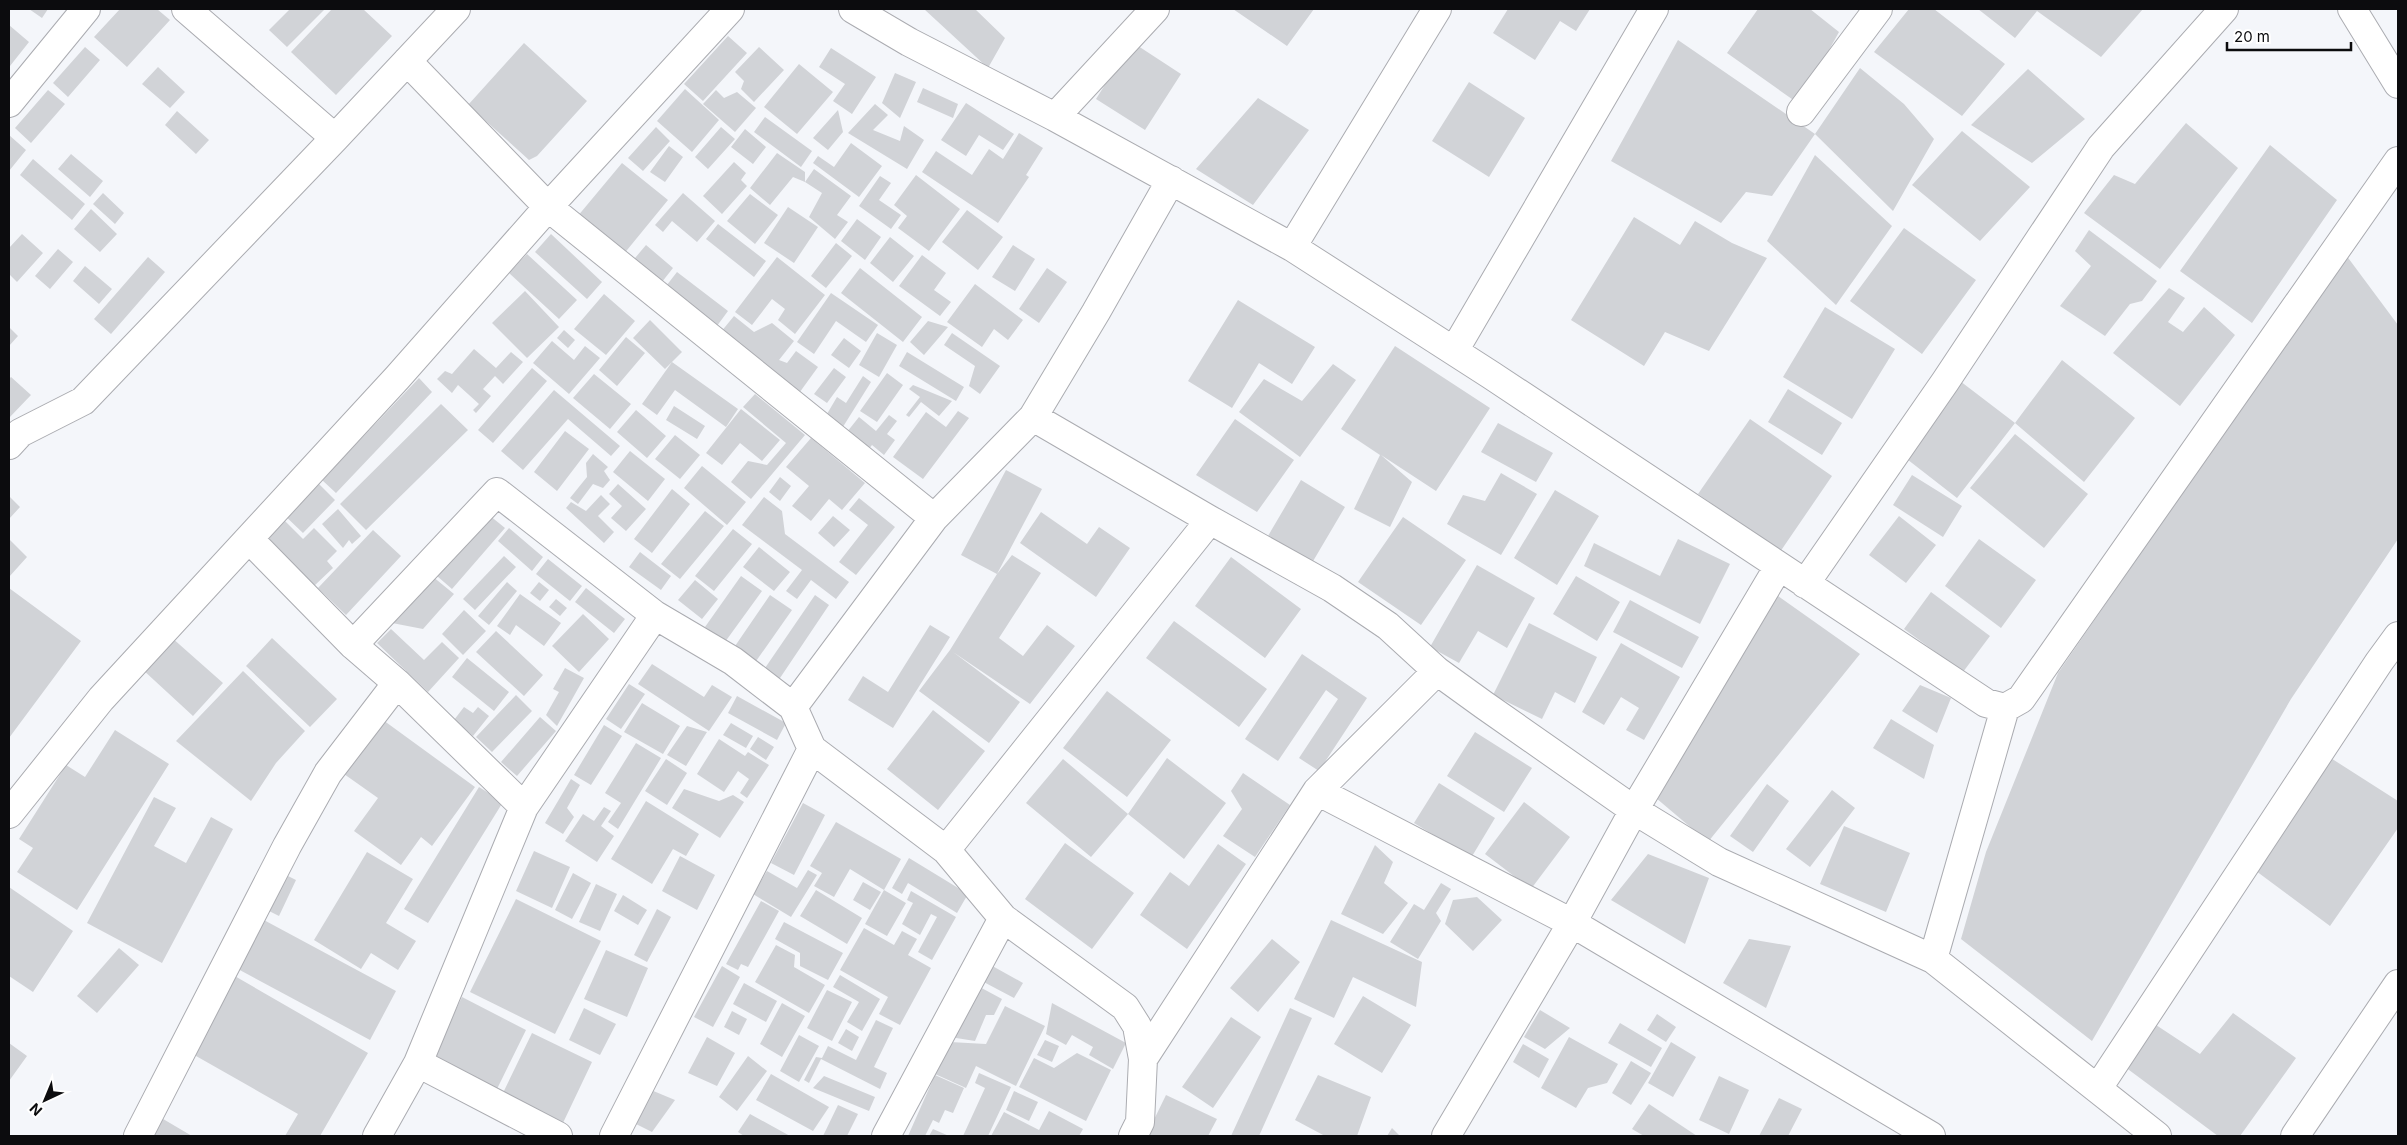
<svg xmlns="http://www.w3.org/2000/svg" width="2407" height="1145" font-family="Inter,sans-serif">
<style>
.building{fill:#d1d3d7}
.lines{fill:none;stroke-linecap:round;stroke-linejoin:round}
.street-casing{stroke:#abacb1;stroke-width:30}
.street{stroke:#fff;stroke-width:28}
</style>
<rect width="100%" height="100%" fill="#f4f6fa"/>
<path class="building" d="M29,9H48L42,18Z
M120,9H157L170,20L127,67L94,37Z
M290,9H325L287,47L269,30Z
M332,9H363L392,36L336,95L291,52Z
M924,9H975L1005,38L988,68Z
M1233,9H1314L1287,46Z
M1508,9H1590L1576,31L1560,21L1535,60L1493,33Z
M1758,9H1810L1839,32L1799,104L1727,53Z
M1909,9H1934L2005,64L1962,116L1874,52Z
M1978,9H2143L2101,57L2037,11L2015,38Z
M9,25L29,42L10,66L9,65Z
M728,36L747,53L703,101L684,84Z
M1678,40L1815,134L1860,68L1904,104L1934,139L1893,211L1815,134L1772,196L1746,192L1721,223L1611,161Z
M1132,42L1181,74L1145,130L1096,99Z
M524,43L587,101L537,156L529,160L468,105Z
M85,47L100,60L68,97L53,83Z
M759,47L784,70L754,102L741,89L744,81L735,72Z
M831,48L876,77L852,114L833,101L845,84L819,67Z
M799,64L833,92L797,134L764,107Z
M158,67L185,92L170,108L142,84Z
M2028,69L2085,119L2032,163L1971,125Z
M895,73L916,82L900,118L882,103Z
M1469,82L1525,118L1489,177L1432,141Z
M923,88L958,104L953,118L917,102Z
M685,89L719,120L692,152L657,121Z
M48,90L65,104L31,143L15,128Z
M716,90L724,98L737,92L756,108L735,132L703,104Z
M1258,98L1309,130L1253,205L1196,169Z
M966,103L1014,134L1003,150L979,135L966,156L941,140Z
M875,104L888,115L873,130L900,141L904,126L924,140L907,169L848,133Z
M838,110L843,132L828,150L813,138Z
M177,111L209,140L196,154L165,125Z
M765,117L812,151L801,167L754,132Z
M2186,123L2238,168L2160,269L2084,213L2114,175L2135,184Z
M656,127L670,141L643,171L628,158Z
M721,127L735,139L708,169L695,157Z
M745,129L766,147L753,164L731,147Z
M1962,131L2030,187L1980,241L1912,185Z
M1019,133L1043,148L1026,175L1029,177L998,223L922,172L936,151L972,175L989,149L1003,159Z
M9,135L26,150L9,171Z
M851,143L882,166L859,197L813,163L818,156L834,167Z
M2270,145L2337,200L2252,323L2180,271Z
M669,146L683,157L665,182L650,172Z
M777,153L805,172V182L793,177L770,205L750,188Z
M71,154L103,181L90,197L58,169Z
M1815,155L1892,226L1836,305L1767,241Z
M33,159L85,204L72,220L20,175Z
M734,162L746,173L741,180L747,186L722,214L703,196Z
M622,163L668,200L623,255L577,217Z
M814,169L851,196L837,215L848,222L835,239L809,217L822,193L805,182Z
M916,175L960,209L929,251L898,228L907,216L894,205Z
M880,176L891,183L879,200L901,215L891,229L859,206Z
M103,193L124,213L115,224L93,204Z
M683,193L715,221L697,242L672,221L663,232L655,225Z
M750,194L778,215L755,244L727,221Z
M788,207L818,227L794,263L764,243Z
M91,209L117,234L100,252L74,229Z
M967,210L1003,237L978,270L942,242Z
M1634,217L1680,245L1695,221L1732,243L1767,258L1709,351L1665,332L1644,366L1571,320Z
M857,219L881,237L865,260L841,241Z
M718,224L766,261L754,277L706,239Z
M1904,228L1976,280L1922,354L1850,301Z
M2089,230L2157,281L2142,301L2130,304L2105,336L2060,306L2091,266L2075,251Z
M22,234L43,253L17,282L9,274V248Z
M551,234L602,282L587,299L535,252Z
M890,237L914,256L893,282L870,263Z
M836,243L852,256L826,288L811,276Z
M646,245L673,268L658,287L630,264Z
M1013,245L1035,259L1015,291L992,277Z
M58,249L73,262L50,289L35,276Z
M527,254L577,300L559,319L509,273Z
M922,255L946,273L934,290L951,302L940,316L899,286Z
M2346,255L2398,325V539L2291,699L2092,1041L1961,939L1986,852L2058,673Z
M148,257L165,272L111,334L94,319Z
M777,257L825,295L795,334L778,320L785,309L772,299L752,325L735,312Z
M85,266L112,289L99,304L73,281Z
M860,268L922,317L903,342L841,293Z
M1047,268L1067,282L1039,323L1019,309Z
M677,272L728,311L714,330L663,290Z
M975,284L1023,320L1008,340L994,329L982,347L947,322Z
M2169,288L2185,298L2168,322L2183,332L2204,307L2235,335L2180,406L2113,353Z
M525,291L559,327L527,358L492,323Z
M831,293L878,325L866,342L836,321L814,354L797,342Z
M604,294L635,321L606,355L574,329Z
M1238,300L1315,347L1292,384L1259,363L1232,408L1188,381Z
M1825,307L1895,349L1852,419L1783,377Z
M734,316L754,332L772,323L794,341L779,360L787,363L796,351L818,367L797,396L716,338Z
M650,320L682,352L665,369L633,338Z
M928,321L948,327L924,355L910,342Z
M9,327L18,336L9,346Z
M564,330L575,340L568,348L557,338Z
M877,333L897,345L879,377L859,365Z
M952,333L1000,366L980,394L969,386L975,366L944,345Z
M626,337L645,353L617,386L599,370Z
M844,338L861,351L849,368L831,355Z
M552,341L574,360L585,346L600,358L569,394L533,363Z
M1395,346L1490,408L1436,491L1381,455L1412,482L1390,527L1354,509L1380,455L1341,429Z
M474,349L496,368L511,352L523,362L503,384L495,376L483,389L491,396L476,413L473,410L479,404L458,385L452,393L437,379L445,371L452,374Z
M907,352L964,387L956,401L899,366Z
M2062,360L2135,418L2084,482L2015,423Z
M672,362L738,409L726,427L675,390L657,415L642,404Z
M1333,364L1356,380L1300,457L1239,412L1264,379L1302,401Z
M532,368L547,381L493,443L478,430Z
M834,368L846,377L827,403L814,394Z
M887,373L903,385L877,422L860,411Z
M594,374L631,404L610,429L573,398Z
M863,376L871,382L841,430L824,419L837,397L846,403Z
M11,377L31,395L9,418V379Z
M419,378L432,392L336,493L322,480Z
M1960,381L2015,423L1957,498L1903,456Z
M913,385L952,401L939,416L921,402L909,417L906,415L920,397L909,389Z
M1788,389L1842,423L1822,455L1768,422Z
M554,390L620,446L611,456L568,419L523,470L501,451Z
M755,394L805,435L751,499L731,482L748,461L767,465L786,443L743,407Z
M441,404L468,430L366,530L340,504Z
M674,406L705,426L697,439L666,420Z
M741,409L780,440L762,461L740,443L722,465L706,453Z
M636,410L666,436L647,458L617,432Z
M958,411L969,418L923,479L893,457L926,412L946,427Z
M889,415L897,421L887,434L895,440L884,455L872,445L865,454L843,437L859,417L876,431Z
M1235,419L1294,460L1257,512L1196,475Z
M1750,419L1832,476L1780,552L1698,494Z
M1498,423L1553,453L1536,482L1481,452Z
M565,431L589,449L557,491L534,472Z
M2015,434L2088,494L2044,548L1970,488Z
M675,435L700,455L680,479L655,459Z
M811,438L865,483L842,510L829,499L811,521L792,506L809,486L786,467Z
M630,451L665,479L648,501L613,472Z
M593,454L608,467L604,471L610,480L603,488L593,484L578,504L570,498L587,477L586,463Z
M702,466L746,502L727,525L684,488Z
M1006,470L1042,489L997,574L1012,555L1041,573L999,638L1023,656L1047,625L1075,646L1030,704L953,652L1020,702L989,743L919,691L950,650L997,574L961,555Z
M1501,473L1537,494L1501,555L1447,524L1463,495L1485,501Z
M1912,475L1962,506L1943,537L1893,505Z
M780,477L791,486L780,501L769,492Z
M314,479L335,500L303,533L281,512Z
M1301,480L1345,507L1309,568L1265,541Z
M618,484L646,509L626,531L611,518L622,506L609,494Z
M672,489L690,504L652,553L634,539Z
M1555,490L1599,516L1557,585L1514,558Z
M601,495L610,504L598,516L614,532L604,543L566,508L571,502L586,511Z
M9,496L20,507L9,519Z
M764,497L782,511L785,534L849,582L836,599L811,580L797,599L786,591L802,570L742,525Z
M859,498L895,527L856,575L839,562L868,525L849,510Z
M338,509L361,536L352,544L349,540L343,548L322,524Z
M705,511L724,526L680,579L661,564Z
M1041,512L1087,544L1099,527L1130,548L1096,597L1020,543Z
M489,515L505,528L452,589L437,576Z
M833,516L850,530L834,547L818,533Z
M1899,516L1936,545L1906,583L1869,555Z
M1403,517L1466,560L1421,625L1358,582Z
M285,521L303,539L314,528L337,551L327,561L333,568L313,587L266,541Z
M509,528L543,557L532,571L498,541Z
M733,529L752,544L714,591L695,576Z
M373,530L401,556L346,615L318,588Z
M9,539L27,557L9,577Z
M1678,539L1730,564L1700,624L1584,566L1594,543L1660,576Z
M1979,539L2036,580L2001,628L1945,586Z
M759,547L790,572L774,591L743,567Z
M640,552L671,576L661,590L629,567Z
M504,556L516,567L475,610L463,599Z
M1231,557L1301,609L1265,658L1195,606Z
M548,559L582,586L570,601L536,574Z
M1477,565L1535,598L1507,648L1478,631L1459,663L1430,647Z
M432,576L454,594L423,629L392,623Z
M741,576L762,591L725,642L705,627Z
M1576,576L1620,602L1597,641L1553,614Z
M695,580L718,599L702,619L678,600Z
M507,582L517,591L489,625L478,616Z
M539,582L549,590L540,601L530,593Z
M9,588L81,641L9,738Z
M586,588L625,619L614,633L575,602Z
M1931,592L1990,636L1963,672L1904,629Z
M520,594L561,623L544,646L516,625L510,635L497,626Z
M770,595L792,610L754,664L733,649Z
M815,595L829,605L778,681L763,671Z
M1778,596L1860,654L1708,842L1656,798Z
M556,599L567,608L560,616L549,607Z
M1630,600L1699,637L1682,668L1613,632Z
M464,610L486,631L463,655L442,634Z
M583,614L609,639L579,672L552,646Z
M1174,621L1267,689L1239,727L1146,658Z
M1529,623L1597,657L1575,703L1555,692L1542,719L1493,695Z
M930,625L950,637L893,728L848,700L863,676L888,692Z
M391,629L424,660L442,642L459,658L428,692L377,643Z
M496,631L543,675L524,696L476,652Z
M171,637L223,683L193,716L142,669Z
M272,638L337,699L310,727L246,666Z
M1621,643L1680,677L1644,740L1626,730L1639,708L1621,697L1604,725L1582,712Z
M1302,654L1367,698L1319,771L1299,758L1338,699L1326,690L1278,761L1245,739Z
M467,658L509,692L494,711L452,677Z
M652,664L704,697L712,685L732,697L709,731L638,684Z
M565,668L584,678L557,726L546,715L559,692L553,689Z
M243,671L305,731L276,763L251,801L176,741Z
M629,684L645,694L621,729L606,719Z
M1920,685L1951,698L1937,733L1902,711Z
M1107,691L1171,740L1127,797L1063,748Z
M516,695L532,711L492,752L476,737Z
M737,696L786,723L777,740L728,713Z
M642,703L680,726L663,754L624,732Z
M464,707L473,713L478,707L489,716L473,736L454,720Z
M933,710L985,751L938,810L887,769Z
M540,717L556,731L517,776L501,762Z
M1891,719L1934,745L1924,779L1873,748Z
M383,720L475,787L432,846L421,837L401,865L354,831L378,798L344,774Z
M731,723L753,736L746,748L723,735Z
M604,725L622,736L591,785L574,775Z
M687,726L707,732L686,766L667,755Z
M115,730L169,764L77,910L17,872L33,848L19,839L66,765L85,777Z
M1475,732L1532,768L1504,812L1447,776Z
M758,737L774,747L766,760L750,749Z
M719,739L745,756L748,752L769,765L747,798L740,793L749,779L738,771L724,792L697,774Z
M636,743L661,758L618,829L608,822L621,803L605,793Z
M2326,755L2398,801V828L2330,926L2252,868Z
M1167,758L1226,803L1184,859L1128,814Z
M666,759L687,773L667,805L645,791Z
M1063,759L1128,814L1091,857L1026,803Z
M1243,773L1290,805L1255,857L1223,836L1242,809L1231,791Z
M571,779L580,785L567,808L574,817L563,834L545,823Z
M1439,783L1495,818L1471,858L1414,823Z
M1767,784L1789,801L1753,852L1730,836Z
M479,787L503,802L428,923L404,909Z
M684,789L719,801L733,795L744,802L720,838L672,808Z
M1832,790L1855,808L1810,867L1786,849Z
M154,797L176,808L154,846L186,863L211,817L233,829L162,963L87,923Z
M646,801L699,834L686,856L673,849L652,884L611,859Z
M1524,802L1570,837L1531,889L1485,854Z
M803,803L825,815L794,875L771,863Z
M604,807L611,811L601,826L614,836L597,862L565,841L583,814L594,821Z
M836,822L901,859L884,890L850,869L834,897L814,886L822,873L810,866Z
M1844,826L1910,853L1886,912L1820,884Z
M1065,843L1134,893L1092,949L1025,899Z
M1218,844L1246,864L1187,949L1140,915L1170,872L1189,886Z
M1375,845L1393,862L1384,883L1408,903L1383,934L1341,914Z
M534,851L570,867L552,908L516,891Z
M367,852L413,879L386,923L416,941L398,970L371,953L361,969L314,940Z
M1648,854L1709,878L1685,944L1611,900Z
M680,856L715,875L697,910L662,891Z
M909,858L968,894L957,913L908,883L902,894L892,888Z
M808,870L817,875L791,917L753,894L767,871L797,888Z
M282,873L296,880L279,916L265,909Z
M573,873L591,883L572,919L555,910Z
M863,882L881,892L870,910L853,900Z
M1441,883L1451,889L1436,913L1441,921L1418,959L1390,942L1414,904L1424,910Z
M596,884L617,894L600,931L579,922Z
M9,887L73,931L33,992L9,976Z
M816,890L862,918L847,944L800,916Z
M884,890L906,903L887,936L865,924Z
M911,891L956,917L932,960L918,952L937,917L931,914L920,935L902,924L913,903L907,900Z
M623,895L647,910L638,925L614,911Z
M1477,897L1502,920L1473,951L1445,924L1453,900Z
M516,899L601,941L555,1034L470,992Z
M761,901L779,911L748,967L741,964L738,970L726,964Z
M657,909L671,917L647,962L634,955Z
M262,919L396,991L370,1040L236,968Z
M1331,920L1422,962L1416,1007L1353,977L1334,1018L1294,999Z
M784,922L843,953L828,980L800,966V953L775,939Z
M864,928L894,945L902,931L917,939L908,955L931,968L900,1025L879,1014L888,997L840,970Z
M1272,939L1300,962L1258,1012L1230,988Z
M1749,939L1791,946L1766,1008L1723,983Z
M776,945L795,955L794,967L825,985L809,1013L755,982Z
M119,948L139,965L97,1013L77,996Z
M606,950L648,968L627,1017L584,999Z
M987,963L1023,983L1014,998L978,979Z
M722,966L740,977L713,1027L694,1017Z
M233,975L368,1053L320,1136H285L298,1114L189,1052Z
M840,975L880,999L862,1031L847,1022L859,1002L833,987Z
M744,983L777,1001L766,1022L733,1004Z
M976,985L1002,999L994,1015H986L975,1041L950,1037Z
M827,990L852,1002L832,1041L807,1028Z
M1363,996L1411,1025L1382,1073L1334,1044Z
M462,997L526,1030L497,1089L433,1056Z
M782,1003L805,1016L782,1057L760,1044Z
M1052,1003L1126,1043L1113,1069L1089,1055L1093,1047L1072,1035L1066,1045L1046,1034Z
M1005,1006L1045,1026L1016,1086L976,1066L966,1088L935,1074L950,1042L986,1044Z
M584,1008L616,1024L600,1055L569,1040Z
M1290,1008L1312,1018L1259,1136H1231Z
M1540,1010L1570,1028L1545,1049L1524,1037Z
M732,1011L747,1019L739,1035L724,1027Z
M2233,1013L2296,1058L2240,1136H2218L2125,1067L2153,1023L2200,1054Z
M1657,1014L1676,1027L1666,1042L1647,1030Z
M1231,1017L1261,1037L1213,1108L1182,1087Z
M876,1020L893,1028L874,1067L887,1073L880,1089L821,1059L809,1083L804,1080L816,1057L822,1058L828,1046L856,1060Z
M1620,1023L1662,1048L1651,1067L1608,1043Z
M846,1029L859,1037L852,1051L838,1043Z
M532,1033L592,1062L562,1125L502,1095Z
M799,1035L819,1046L799,1082L780,1071Z
M707,1037L735,1053L717,1086L688,1073Z
M1569,1037L1618,1064L1607,1083L1588,1088L1576,1108L1541,1088Z
M1045,1040L1059,1046L1052,1062L1037,1055Z
M1671,1042L1696,1057L1673,1097L1648,1083Z
M9,1043L27,1056L9,1081Z
M1523,1044L1549,1059L1539,1078L1513,1062Z
M1077,1053L1111,1070L1086,1121L1019,1087L1034,1058L1054,1068Z
M748,1056L767,1071L737,1111L719,1097Z
M1631,1061L1651,1073L1631,1105L1612,1093Z
M979,1073L1011,1087L988,1136H963L985,1088L975,1083Z
M771,1074L829,1107L813,1131L756,1100Z
M935,1075L964,1088L953,1113L945,1110L939,1123L933,1120L925,1136H908Z
M1318,1075L1371,1097L1357,1136H1325L1295,1120Z
M824,1076L875,1097L869,1111L813,1088Z
M1719,1076L1749,1090L1729,1134L1699,1120Z
M651,1090L675,1100L652,1132L632,1122Z
M1014,1091L1038,1102L1029,1121L1006,1110Z
M1166,1095L1217,1119L1208,1136H1146Z
M1779,1098L1802,1109L1788,1136H1759Z
M1649,1104L1697,1136H1644L1632,1129Z
M838,1105L858,1114L847,1136H823Z
M1049,1111L1083,1129L1079,1136H991L1004,1112L1039,1130Z
M750,1114L790,1136H744L738,1132Z
M158,1116L192,1136H147Z
M1392,1128L1400,1136H1387Z
M933,1129L949,1136H929Z"/>
<g class="lines">
<g class="street-casing">
<path id="street" d="M186,9L335,138
M853,9L909,42L1055,117L1292,247L1491,375L1986,703L2005,708
M2352,9L2398,84
M407,61L548,207L934,518
M9,103L86,9
M1801,112L1878,9
M1055,117L1155,9
M1292,247L1437,9
M1454,351L1654,9
M1033,417L1210,520L1332,588L1388,626L1437,671L1484,705L1634,810L1719,862L1933,959L2157,1136
M9,445L20,433L83,401L335,138L456,9
M249,539L353,645L397,683L524,807
M1805,584L1945,382L2101,147L2224,9
M655,615L733,661L793,707L812,749L946,850L1003,918L1125,1007L1137,1026L1143,1059L1140,1122L1133,1136
M353,645L497,492L655,615L524,807L418,1063L377,1136
M793,707L934,518L1033,417L1096,312L1171,180
M1317,791L1572,923L1931,1136
M9,814L101,699L397,378L548,207L730,9
M946,850L1210,520
M1933,959L2005,708L2021,699L2398,161
M1143,1059L1317,791L1437,671
M418,1063L558,1136
M2098,1088L2379,662L2398,636
M138,1136L287,846L328,773L397,683
M614,1136L812,749
M886,1136L1003,918
M1446,1136L1572,923L1634,810L1779,566
M2295,1136L2398,984"/>
</g>
<use href="#street" class="street"/>
</g>
<rect width="2407" height="1145" fill="none" stroke="#0c0c0e" stroke-width="20"/>
<g transform="translate(45 1100) rotate(224)" stroke="#ffffff" stroke-width="4" paint-order="stroke">
<path d="M0-4L9 19L0 12L-9 19Z" fill="#0c0c0e"/>
<text y="-8" font-size="14" font-weight="bold" text-anchor="middle" fill="#0c0c0e">N</text>
</g>
<path d="M2227 42v8h124v-8" fill="none" stroke="#0c0c0e" stroke-width="2.5"/>
<text x="2234" y="42" font-size="15" fill="#0c0c0e" stroke="#ffffff" stroke-width="4" paint-order="stroke">20 m</text>
</svg>
